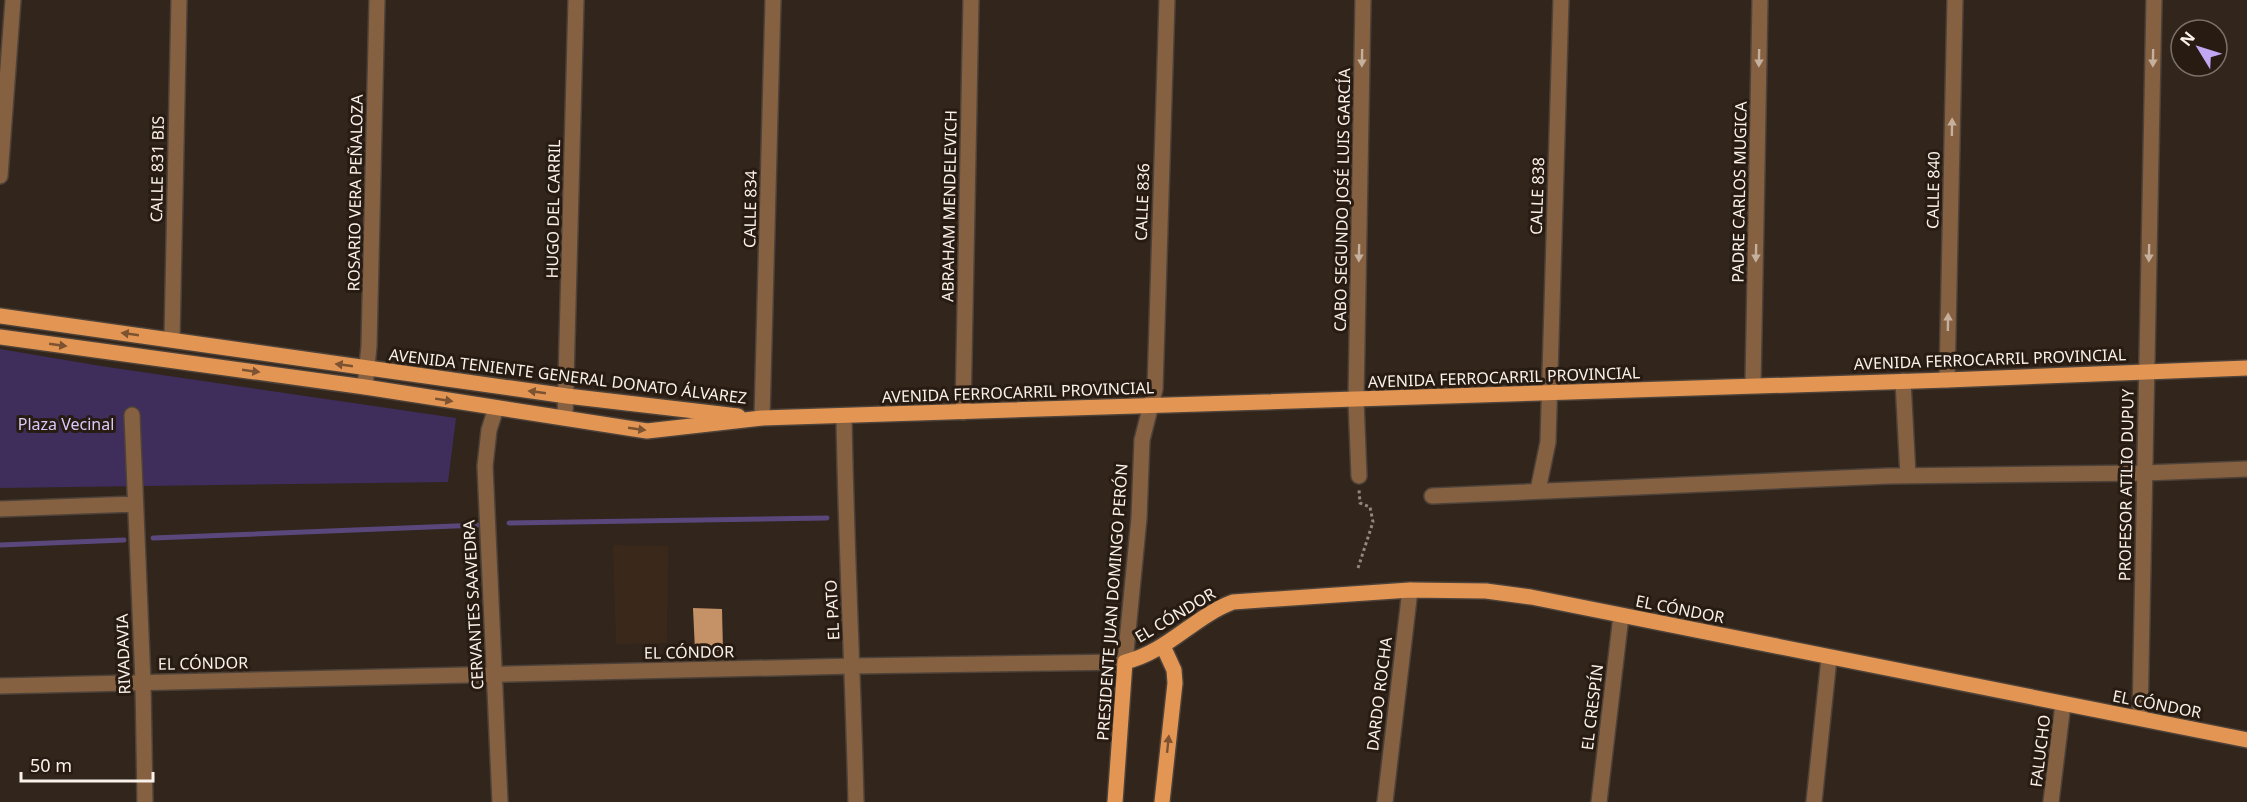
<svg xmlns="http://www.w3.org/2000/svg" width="2247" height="802" font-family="'Noto Sans',sans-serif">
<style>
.built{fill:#3a291b}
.green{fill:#3f2d5b}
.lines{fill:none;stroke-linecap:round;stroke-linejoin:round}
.stream{stroke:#5a477b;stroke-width:5}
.building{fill:#c59166}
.minor-casing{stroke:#4d4239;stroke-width:18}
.major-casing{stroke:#4d4239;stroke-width:18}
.path{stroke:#928880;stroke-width:3;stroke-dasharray:3 3;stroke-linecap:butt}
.minor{stroke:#856041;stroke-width:15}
.major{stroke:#e39654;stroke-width:15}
.oneway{fill:#c5b09e}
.oneway2{fill:#7c5230}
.labels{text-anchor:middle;stroke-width:6;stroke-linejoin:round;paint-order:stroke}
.street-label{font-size:16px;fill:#f9f1ea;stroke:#271b12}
.park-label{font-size:16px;fill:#dacafb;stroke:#271b12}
</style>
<rect width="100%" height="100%" fill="#31251c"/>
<path class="built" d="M613,545L668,546L667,643L616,644Z"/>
<path class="green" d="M0,349L101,366L456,418L448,482L0,488Z"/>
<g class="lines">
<path class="stream" d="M509,523L827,518
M153,538L480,525
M0,545L124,540"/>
</g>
<path class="building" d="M693,608L722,609L723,651H695Z"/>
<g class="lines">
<g class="minor-casing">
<path id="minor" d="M0,176L13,0
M172,339L179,0
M1947,380L1955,0
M1903,381L1908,476
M1753,385L1760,0
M365,387L369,346L377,0
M496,408L489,430L485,466L500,802
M963,412L971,0
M132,415L143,683L145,802
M844,416C846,545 853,673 856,802
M565,418L576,0
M762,418L773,0
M1359,476L1356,400L1363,0
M1538,490L1548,442L1561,0
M1432,496L1889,476L2144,473L2247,469
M0,509L135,504
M0,686L853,666L1125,662L1139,518L1142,440L1155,389L1167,0
M2140,718L2154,0
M1385,802L1410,590
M1599,802L1621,616
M1814,802L1829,658
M2051,802L2063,704"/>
</g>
<g class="major-casing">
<path id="major" d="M0,316L567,396L738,416
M0,337L365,387L647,431L762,418L1947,380L2247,368
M1115,802L1125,662C1169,651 1193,617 1233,602L1410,590L1486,591L1531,597L2247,740
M1162,802L1175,683L1174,670L1163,646"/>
</g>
<path class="path" d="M1358,568L1373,522L1370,507L1360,503L1359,490"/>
<use href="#minor" class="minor"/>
<use href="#major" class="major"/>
</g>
<defs><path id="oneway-solid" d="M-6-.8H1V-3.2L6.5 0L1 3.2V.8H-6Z" transform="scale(1.5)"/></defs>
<g class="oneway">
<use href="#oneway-solid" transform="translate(1362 58) rotate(91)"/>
<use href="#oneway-solid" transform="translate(1759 58) rotate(91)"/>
<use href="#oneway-solid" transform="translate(2153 58) rotate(91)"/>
<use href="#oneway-solid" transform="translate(1952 127) rotate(-89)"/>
<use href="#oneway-solid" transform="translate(1359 253) rotate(91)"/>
<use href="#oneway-solid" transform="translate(1756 253) rotate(91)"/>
<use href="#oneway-solid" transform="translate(2149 253) rotate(91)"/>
<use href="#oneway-solid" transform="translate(1948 322) rotate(-89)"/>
</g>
<g class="oneway2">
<use href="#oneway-solid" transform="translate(130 334) rotate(-172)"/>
<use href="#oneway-solid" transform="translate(58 345) rotate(8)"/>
<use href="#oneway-solid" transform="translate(344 365) rotate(-172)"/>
<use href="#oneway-solid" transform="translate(251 371) rotate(8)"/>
<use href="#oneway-solid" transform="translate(537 392) rotate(-172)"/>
<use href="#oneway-solid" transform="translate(444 400) rotate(9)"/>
<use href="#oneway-solid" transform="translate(637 429) rotate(8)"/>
<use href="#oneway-solid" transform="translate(1168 744) rotate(-84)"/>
</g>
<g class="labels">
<g class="street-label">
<text transform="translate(157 169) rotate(-89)" y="6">CALLE 831 BIS</text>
<text transform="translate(1933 190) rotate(-89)" y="6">CALLE 840</text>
<text transform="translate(1739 192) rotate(-89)" y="6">PADRE CARLOS MUGICA</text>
<text transform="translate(355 193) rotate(-89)" y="6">ROSARIO VERA PEÑALOZA</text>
<text transform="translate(1537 196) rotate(-88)" y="6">CALLE 838</text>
<text transform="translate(1342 200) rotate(-89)" y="6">CABO SEGUNDO JOSÉ LUIS GARCÍA</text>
<text transform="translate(1142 202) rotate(-88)" y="6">CALLE 836</text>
<text transform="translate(949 206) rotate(-89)" y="6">ABRAHAM MENDELEVICH</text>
<text transform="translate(553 209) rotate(-89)" y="6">HUGO DEL CARRIL</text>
<text transform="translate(750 209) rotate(-89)" y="6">CALLE 834</text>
<text transform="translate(1990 359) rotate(-2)" y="6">AVENIDA FERROCARRIL PROVINCIAL</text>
<text transform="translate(568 376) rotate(7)" y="6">AVENIDA TENIENTE GENERAL DONATO ÁLVAREZ</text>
<text transform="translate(1504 377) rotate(-2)" y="6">AVENIDA FERROCARRIL PROVINCIAL</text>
<text transform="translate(1018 392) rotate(-2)" y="6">AVENIDA FERROCARRIL PROVINCIAL</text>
<text transform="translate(2126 485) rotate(-89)" y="6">PROFESOR ATILIO DUPUY</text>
<text transform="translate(1112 602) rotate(-86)" y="6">PRESIDENTE JUAN DOMINGO PERÓN</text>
<text transform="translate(473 605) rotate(-93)" y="6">CERVANTES SAAVEDRA</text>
<text transform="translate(1680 609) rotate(11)" y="6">EL CÓNDOR</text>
<text transform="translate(832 610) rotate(-93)" y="6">EL PATO</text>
<text transform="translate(1175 615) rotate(-31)" y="6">EL CÓNDOR</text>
<text transform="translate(689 652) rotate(-1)" y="6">EL CÓNDOR</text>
<text transform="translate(123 654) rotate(-92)" y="6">RIVADAVIA</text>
<text transform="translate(203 663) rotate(-1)" y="6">EL CÓNDOR</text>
<text transform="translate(1379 694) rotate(-83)" y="6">DARDO ROCHA</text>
<text transform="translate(2157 704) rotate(11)" y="6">EL CÓNDOR</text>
<text transform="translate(1592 707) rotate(-83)" y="6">EL CRESPÍN</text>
<text transform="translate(2040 751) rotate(-83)" y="6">FALUCHO</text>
</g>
<g class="park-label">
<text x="66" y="430">Plaza Vecinal</text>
</g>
</g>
<g transform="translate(2199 48) rotate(308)"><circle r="28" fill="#271b12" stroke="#7b7168" stroke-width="1.5"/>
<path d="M0-4.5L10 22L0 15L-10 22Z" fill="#c2a8f3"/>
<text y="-9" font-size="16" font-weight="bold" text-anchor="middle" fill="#f9f1ea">N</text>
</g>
<path d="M21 772v9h132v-9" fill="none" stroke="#f9f1ea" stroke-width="3"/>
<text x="30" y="772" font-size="18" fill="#f9f1ea" stroke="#271b12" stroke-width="4.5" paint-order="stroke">50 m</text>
</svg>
